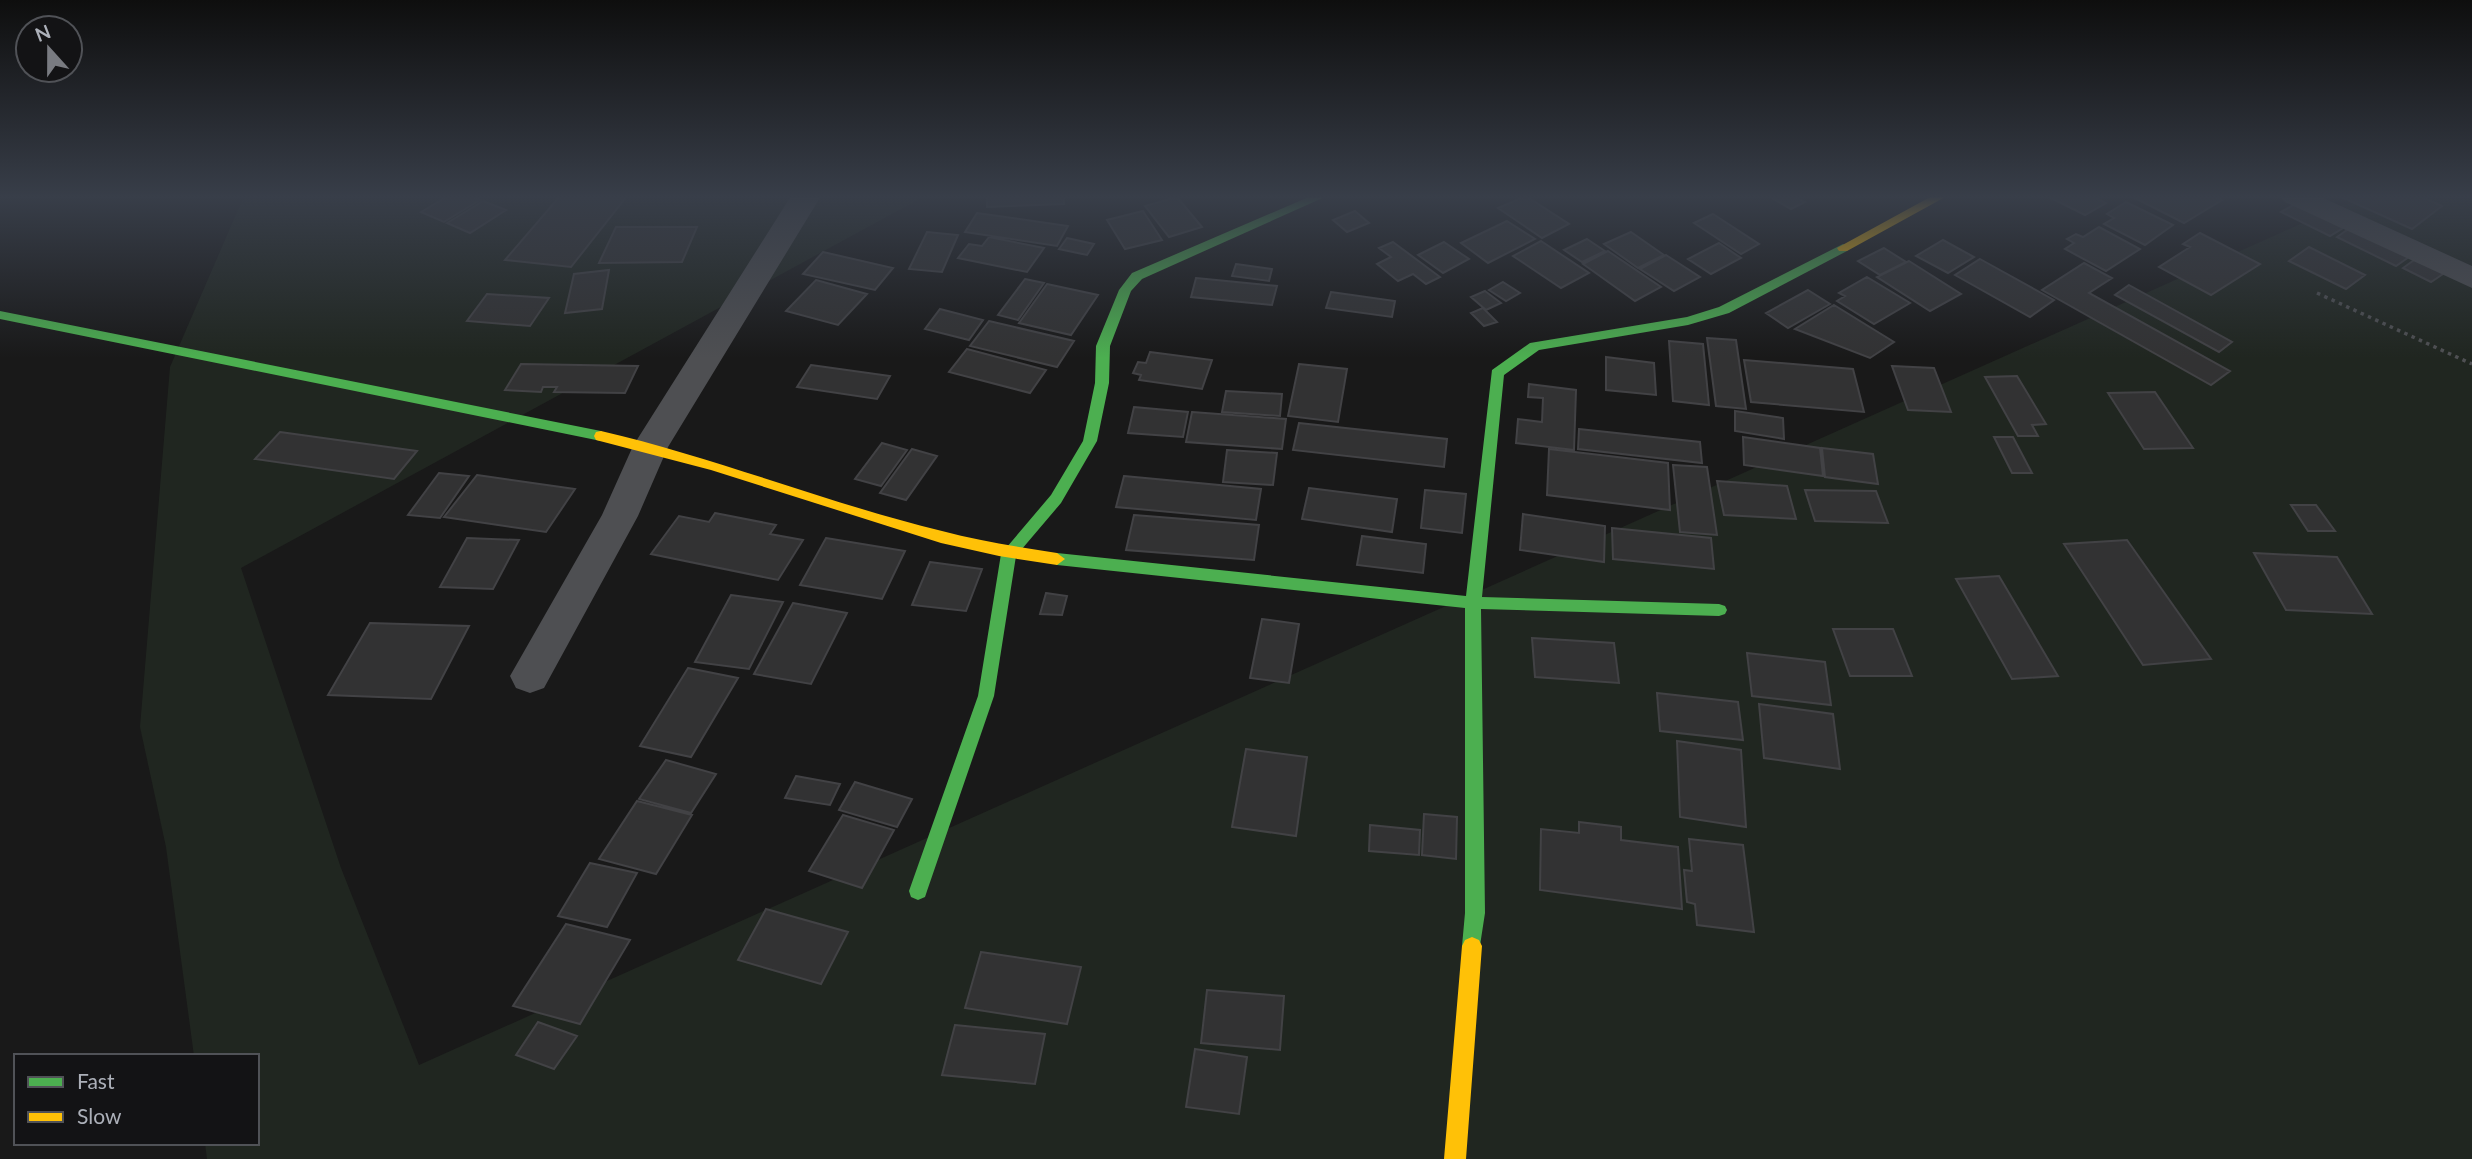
<svg xmlns="http://www.w3.org/2000/svg" width="2472" height="1159" font-family="Lato,sans-serif">
<style>
.green{fill:#202620}
.building{fill:#323233;stroke:#424245;stroke-width:2}
.lines{fill:none;stroke-linecap:round;stroke-linejoin:round}
.path{stroke:#4f5053;stroke-width:3.5;stroke-dasharray:3.5 4.5;stroke-linecap:butt}
.street{fill:#4e4f52;fill-rule:evenodd}
.fast{fill:#4caf50;fill-rule:evenodd}
.slow{fill:#ffc107;fill-rule:evenodd}
</style>
<rect width="100%" height="100%" fill="#191919"/>
<path class="green" d="M244,196H925L241,568L341,868L419,1065L2363,196H2472V1159H207L205,1143H257V1056H194L166,847L140,727L170,367Z"/>
<path class="building" d="M448,196H471L480,200L444,222L421,212Z
M560,196H627L571,267L505,260Z
M987,196H1064V204L987,207Z
M1526,196L1569,224L1542,238L1498,208Z
M1793,196L1805,202L1791,209L1770,197Z
M2092,196L2106,203L2085,215L2049,197Z
M2131,196H2214L2222,200L2184,223Z
M2339,196H2420L2442,206L2412,229Z
M1177,197L1202,227L1169,237L1145,206Z
M483,201L506,210L470,233L447,223Z
M2126,202L2173,225L2145,245L2104,224L2114,218L2107,214Z
M2295,204L2343,228L2330,236L2281,212Z
M1143,211L1162,240L1125,249L1107,220Z
M1355,211L1369,223L1347,232L1333,220Z
M977,213L1068,226L1057,246L965,232Z
M1713,214L1759,244L1741,254L1694,223Z
M1507,221L1535,239L1488,263L1461,243Z
M616,227H697L682,262L599,263Z
M2099,227L2140,249L2106,271L2065,249L2074,243L2067,239L2076,234L2083,237Z
M2350,228L2409,257L2396,266L2337,237Z
M927,232L958,235L942,272L909,269Z
M1631,232L1664,255L1638,268L1604,244Z
M2200,233L2260,264L2211,295L2159,267L2190,247L2183,244Z
M989,237L1044,248L1027,272L958,258L969,244L982,246Z
M1067,238L1094,244L1087,255L1059,249Z
M1587,239L1605,251L1582,262L1564,250Z
M1943,240L1974,257L1948,273L1916,256Z
M1541,241L1589,273L1561,288L1513,256Z
M1393,242L1440,277L1426,284L1413,274L1398,281L1377,264L1391,257L1379,248Z
M1444,242L1469,259L1443,273L1418,255Z
M1719,243L1741,258L1711,274L1688,259Z
M2309,247L2365,275L2346,289L2289,261Z
M1884,248L1906,262L1880,275L1858,261Z
M1608,251L1661,287L1635,301L1583,264Z
M823,252L893,268L875,290L803,274Z
M1666,255L1700,277L1674,291L1640,269Z
M2417,258L2446,272L2431,282L2403,268Z
M1980,259L2054,300L2030,317L1955,275Z
M1909,261L1961,294L1930,311L1877,277Z
M2084,263L2112,278L2089,293L2230,371L2211,385L2042,290Z
M1236,264L1272,269L1269,281L1232,276Z
M609,270L602,309L565,313L574,274Z
M1867,277L1910,303L1874,324L1837,301L1845,296L1839,293Z
M1196,278L1277,286L1272,305L1191,297Z
M1025,279L1044,283L1018,320L998,315Z
M816,280L867,294L838,325L786,311Z
M1503,282L1520,293L1506,301L1489,290Z
M1047,284L1098,295L1071,335L1019,323Z
M2129,285L2232,342L2219,352L2115,295Z
M1808,290L1830,304L1788,328L1766,313Z
M1485,291L1501,303L1486,310L1471,297Z
M1331,292L1395,301L1392,317L1326,308Z
M487,294L549,298L530,326L467,321Z
M1834,305L1894,342L1870,358L1795,329Z
M1483,308L1497,322L1484,326L1471,313Z
M940,309L983,320L969,340L925,329Z
M989,321L1074,341L1057,367L970,346Z
M1707,338L1736,340L1746,409L1716,406Z
M1669,341L1703,344L1709,405L1673,401Z
M967,349L1046,370L1030,393L949,372Z
M1150,352L1212,360L1202,389L1139,380L1141,375L1133,373L1138,362L1146,363Z
M1606,357L1654,363L1656,395L1606,390Z
M1744,360L1853,369L1864,412L1751,402Z
M521,364L638,366L625,393L554,392L557,387H543L541,392L505,390Z
M1299,364L1347,369L1338,422L1288,416Z
M811,365L890,376L877,399L797,387Z
M1892,366L1934,368L1951,412L1908,410Z
M2017,376L2046,424L2032,425L2038,436H2018L1985,377Z
M1529,384L1576,390L1574,450L1516,443L1518,419L1542,422L1543,398L1528,397Z
M1226,391L1282,394L1280,416L1222,412Z
M2155,392L2193,448L2144,449L2108,393Z
M1134,407L1188,412L1183,437L1128,433Z
M1735,411L1783,418L1784,439L1735,431Z
M1192,412L1286,419L1282,449L1186,442Z
M1299,423L1447,439L1444,467L1293,450Z
M1579,429L1700,442L1702,463L1578,449Z
M280,432L417,451L394,479L255,459Z
M1743,437L1820,448L1823,476L1744,465Z
M1994,437H2013L2032,473H2012Z
M882,443L907,450L881,486L855,479Z
M1822,448L1873,454L1878,484L1825,477Z
M912,449L937,456L906,500L880,493Z
M1549,449L1668,463L1670,510L1547,495Z
M1227,450L1277,453L1273,485L1223,482Z
M1673,465L1707,467L1717,535L1680,532Z
M439,473L469,476L440,518L408,515Z
M477,475L575,489L546,532L444,517Z
M1124,476L1261,489L1256,520L1116,507Z
M1717,481L1787,486L1796,519L1724,515Z
M1309,488L1397,499L1392,532L1302,519Z
M1425,490L1466,494L1462,533L1421,528Z
M1805,490L1876,491L1888,523L1815,521Z
M2291,505H2316L2335,531H2308Z
M715,513L776,525L770,534L803,540L778,580L651,554L679,516L709,522Z
M1523,514L1605,526L1604,562L1520,550Z
M1134,515L1259,525L1254,560L1126,550Z
M1612,528L1711,538L1714,569L1613,559Z
M1362,536L1426,544L1423,573L1357,565Z
M467,538L519,540L493,589L440,587Z
M826,538L905,551L882,599L800,585Z
M2127,540L2211,659L2143,665L2064,544Z
M2254,553L2337,557L2372,614L2286,610Z
M930,562L982,569L966,611L912,605Z
M1999,576L2058,676L2012,679L1956,579Z
M1046,593L1067,596L1062,615L1040,614Z
M731,595L783,602L749,669L695,662Z
M793,603L847,613L811,684L754,674Z
M1262,619L1299,624L1289,683L1250,678Z
M370,623L469,626L431,699L328,695Z
M1833,629H1893L1912,676H1850Z
M1532,638L1614,643L1619,683L1535,677Z
M1747,653L1825,662L1831,705L1752,696Z
M688,668L738,678L691,757L640,746Z
M1657,693L1738,702L1743,740L1660,731Z
M1759,704L1833,714L1840,769L1764,758Z
M1677,741L1741,750L1746,827L1680,817Z
M1246,749L1307,757L1296,836L1232,827Z
M666,760L716,774L691,813L639,799Z
M796,776L840,784L830,805L785,798Z
M855,782L912,799L897,827L839,810Z
M637,801L692,815L656,874L599,859Z
M1424,814L1457,817L1456,859L1422,855Z
M843,815L894,830L862,888L809,871Z
M1579,822L1621,827V840L1678,847L1682,909L1540,890L1541,829L1579,833Z
M1370,825L1420,830L1419,855L1369,851Z
M1689,839L1743,845L1754,932L1697,925L1695,904L1687,902L1684,870L1692,871Z
M590,863L637,873L607,927L558,916Z
M766,909L848,932L821,984L738,960Z
M566,924L630,940L580,1024L513,1006Z
M981,952L1081,967L1067,1024L965,1008Z
M1207,990L1284,996L1280,1050L1201,1043Z
M538,1022L577,1036L554,1069L516,1055Z
M955,1025L1045,1034L1035,1084L942,1075Z
M1195,1049L1247,1057L1239,1114L1186,1107Z"/>
<g class="lines">
<path class="path" d="M2317,293L2472,364"/>
<path class="street" d="M791,196H821L668,447L638,516L544,688L530,693L516,688L510,676L602,515L633,446Z
M2280,196H2319L2472,266V288L2285,202Z"/>
<path class="fast" d="M1311,196H1327L1142,279L1131,291L1110,346L1109,383L1097,441L1061,503L1016,556L994,696L927,891L925,897L918,900L911,897L909,891L978,696L1001,554L1051,495L1083,441L1095,383L1096,346L1119,290L1132,273Z
M1843,244L1849,248L1847,251L1729,313L1688,325L1539,350L1504,375L1482,597L1719,604L1725,606L1727,610L1725,614L1719,616L1481,609L1485,913L1479,952L1472,955L1465,952L1462,946L1465,913V608L1057,565L1049,559L1057,553L1466,596L1492,370L1530,343L1687,317L1719,307Z
M0,311L601,431L608,436L601,441L0,319Z"/>
<path class="slow" d="M1932,196H1947L1847,251H1839L1837,248Z
M601,431C717,458 827,503 942,531C980,541 1018,547 1057,553L1065,559L1057,565L999,556L941,543L711,470L596,440L594,436L596,432Z
M1472,937L1479,940L1482,946L1466,1159H1444L1462,946L1465,940Z"/>
</g>
<linearGradient id="sky" x2="0" y2="1"><stop stop-color="#0e0e0e"/><stop offset="0.55" stop-color="#383e49"/><stop offset="1" stop-color="#383e49" stop-opacity="0"/></linearGradient>
<rect width="2472" height="358" fill="url(#sky)"/>
<rect x="14" y="1054" width="245" height="91" fill="#131315" stroke="#505257" stroke-width="2"/>
<rect x="28" y="1077" width="35" height="10" fill="#4caf50" stroke="#505257" stroke-width="2"/>
<text x="77" y="1089" font-size="21" fill="#acb0b9">Fast</text>
<rect x="28" y="1112" width="35" height="10" fill="#ffc107" stroke="#505257" stroke-width="2"/>
<text x="77" y="1124" font-size="21" fill="#acb0b9">Slow</text>
<g transform="translate(49 49) rotate(339)"><circle r="33" fill="#131315" stroke="#505257" stroke-width="2"/>
<path d="M0-5L12 26L0 18L-12 26Z" fill="#797b81"/>
<text y="-10" font-size="19" font-weight="bold" text-anchor="middle" fill="#acb0b9">N</text>
</g>
</svg>
